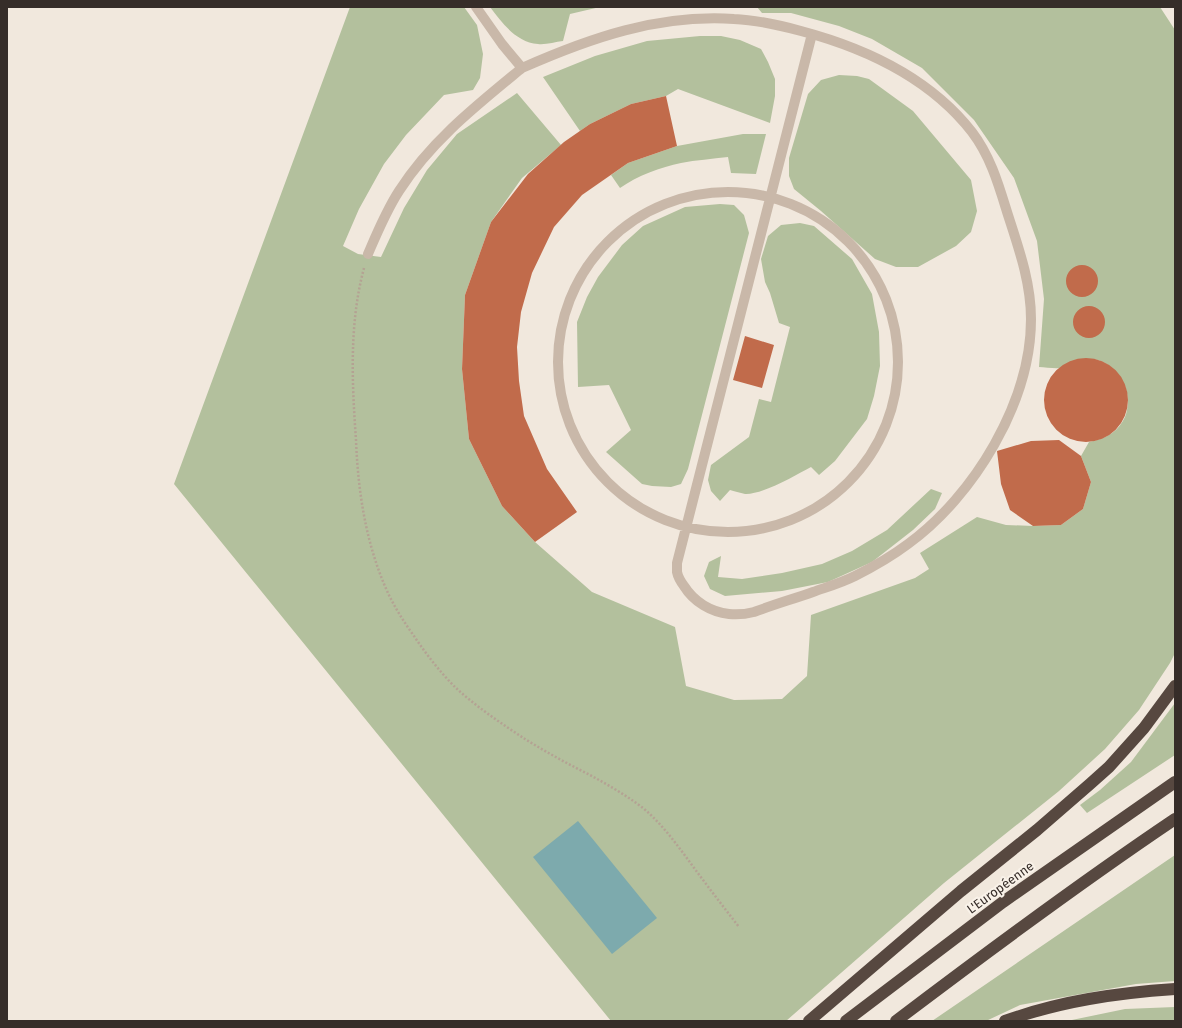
<svg xmlns="http://www.w3.org/2000/svg" width="1182" height="1028" font-family="'Fira Sans',sans-serif">
<style>
.green{fill:#b3c09d}
.water{fill:#7daaad}
.building{fill:#c16b4b}
.lines{fill:none;stroke-linecap:round;stroke-linejoin:round}
.path{stroke:#b4a293;stroke-width:2.5;stroke-dasharray:2 2;stroke-linecap:butt}
.minor{stroke:#c9b8a9;stroke-width:10}
.highway{stroke:#574840;stroke-width:12}
.labels{text-anchor:middle;stroke-width:4;stroke-linejoin:round;paint-order:stroke}
.street-label{font-size:13px;fill:#362d29;stroke:#f9f2e9}
</style>
<rect width="100%" height="100%" fill="#f1e8dd"/>
<path class="green" d="M350,7H464L477,25L483,54L480,78L473,90L444,95L406,135L384,164L359,209L343,246L358,254L381,257L404,208L427,170L457,134L517,93L561,145L522,178L491,222L465,295L462,369L469,439L502,506L535,542L592,592L675,627L686,686L734,700L782,699L807,676L811,615L915,578L929,569L920,553L977,517L1006,525L1033,526L1061,525L1083,509L1091,482L1081,456L1089,442C1098,440 1105,438 1112,433C1118,429 1122,423 1125,417C1134,393 1121,368 1098,360C1090,358 1079,359 1071,362C1067,363 1064,366 1060,368C1055,369 1045,367 1039,367L1044,299L1037,241L1014,178L974,120L922,68L872,39L839,26L791,13H762L757,7H1160L1175,30V653L1170,663L1139,710L1105,749L1059,791L944,883L786,1021H611L174,484Z
M490,7H600L570,14L563,41C555,42 545,45 538,44C516,42 502,23 490,7Z
M700,36H721L740,40L761,49L768,62L775,79V96L770,123L678,89L666,96L631,104L590,124L580,131L543,77L595,56L647,41Z
M839,75L857,76L869,79L913,111L971,180L977,211L971,232L956,246L918,267H896L875,259L821,211L794,189L789,176V158L808,94L821,80Z
M743,134H766L756,174L731,173L728,157C712,159 696,160 681,163C661,167 637,176 620,188L611,175L628,163L677,146Z
M720,204L734,205L744,215L749,233L688,469L681,484L671,487L652,486L642,484L606,452L631,430L609,385L578,387L577,322L587,297L598,277L622,245L643,226L685,207Z
M800,223L814,226L852,259L872,294L879,332L880,366L874,396L867,419L835,461L819,475L811,467C796,475 762,495 745,494C740,493 734,491 730,490L720,501L711,491L708,480L711,465L749,437L759,399L771,402L790,327L779,323L770,293L765,282L761,259L768,236L781,225Z
M931,489L942,493L935,509L913,530L872,562L828,582L782,591L725,596L710,589L704,576L709,562L721,556L718,577L742,579L782,573L822,564L852,551L887,530Z
M1175,703V755L1087,813L1080,805L1100,790L1131,762Z
M1175,855V981L1136,984L1020,1005L986,1021H932Z
M1175,1007V1021H1067L1125,1009Z"/>
<path class="water" d="M578,821L657,918L612,954L533,857Z"/>
<path class="building" d="M666,96L677,146L628,163L582,195L554,227L532,273L521,312L517,347L519,381L524,416L547,469L577,512L535,542L502,506L469,439L462,369L465,295L491,222L528,174L564,142L590,124L631,104Z
M1066 281a16 16 0 1 1 32 0a16 16 0 1 1-32 0Z
M1073 322a16 16 0 1 1 32 0a16 16 0 1 1-32 0Z
M745,336L774,345L762,388L733,380Z
M1044 400a42 42 0 1 1 84 0a42 42 0 1 1-84 0Z
M1059,440L1081,456L1091,482L1083,509L1061,525L1033,526L1010,510L1001,484L997,451L1031,441Z"/>
<g class="lines">
<path class="path" d="M364,268C349,324 352,383 356,440C358,492 366,545 388,593C395,608 404,622 414,636C426,654 440,672 455,687C475,706 502,724 525,739C546,752 568,764 590,775C608,785 626,795 643,808C661,823 675,842 689,861C705,883 722,905 739,927"/>
<path class="minor" d="M522,68C590,38 658,14 734,19C757,20 779,25 801,31C865,48 930,78 972,132C991,157 999,186 1008,215C1019,249 1031,283 1031,319C1031,402 974,496 908,544C892,556 873,567 855,576C841,583 827,587 813,592C793,599 773,605 754,612C746,614 738,615 729,614C711,612 694,602 684,586C681,582 678,577 677,572C677,569 677,566 677,563L812,34
M558 362a170 170 0 1 1 340 0a170 170 0 1 1-340 0Z
M368,254C377,233 386,211 399,191C431,141 477,105 522,68L502,44L476,7"/>
<path class="highway" d="M809,1021L961,891L1037,830L1090,784L1109,767L1144,728L1175,686
M846,1021L1003,902L1175,782
M896,1021C987,952 1080,883 1175,819
M1005,1021C1061,1001 1116,993 1175,989"/>
</g>
<g class="labels">
<g class="street-label">
<text transform="translate(1000 887) rotate(-36)" y="5">L'Européenne</text>
</g>
</g>
<rect width="1182" height="1028" fill="none" stroke="#362d29" stroke-width="16"/>
</svg>
